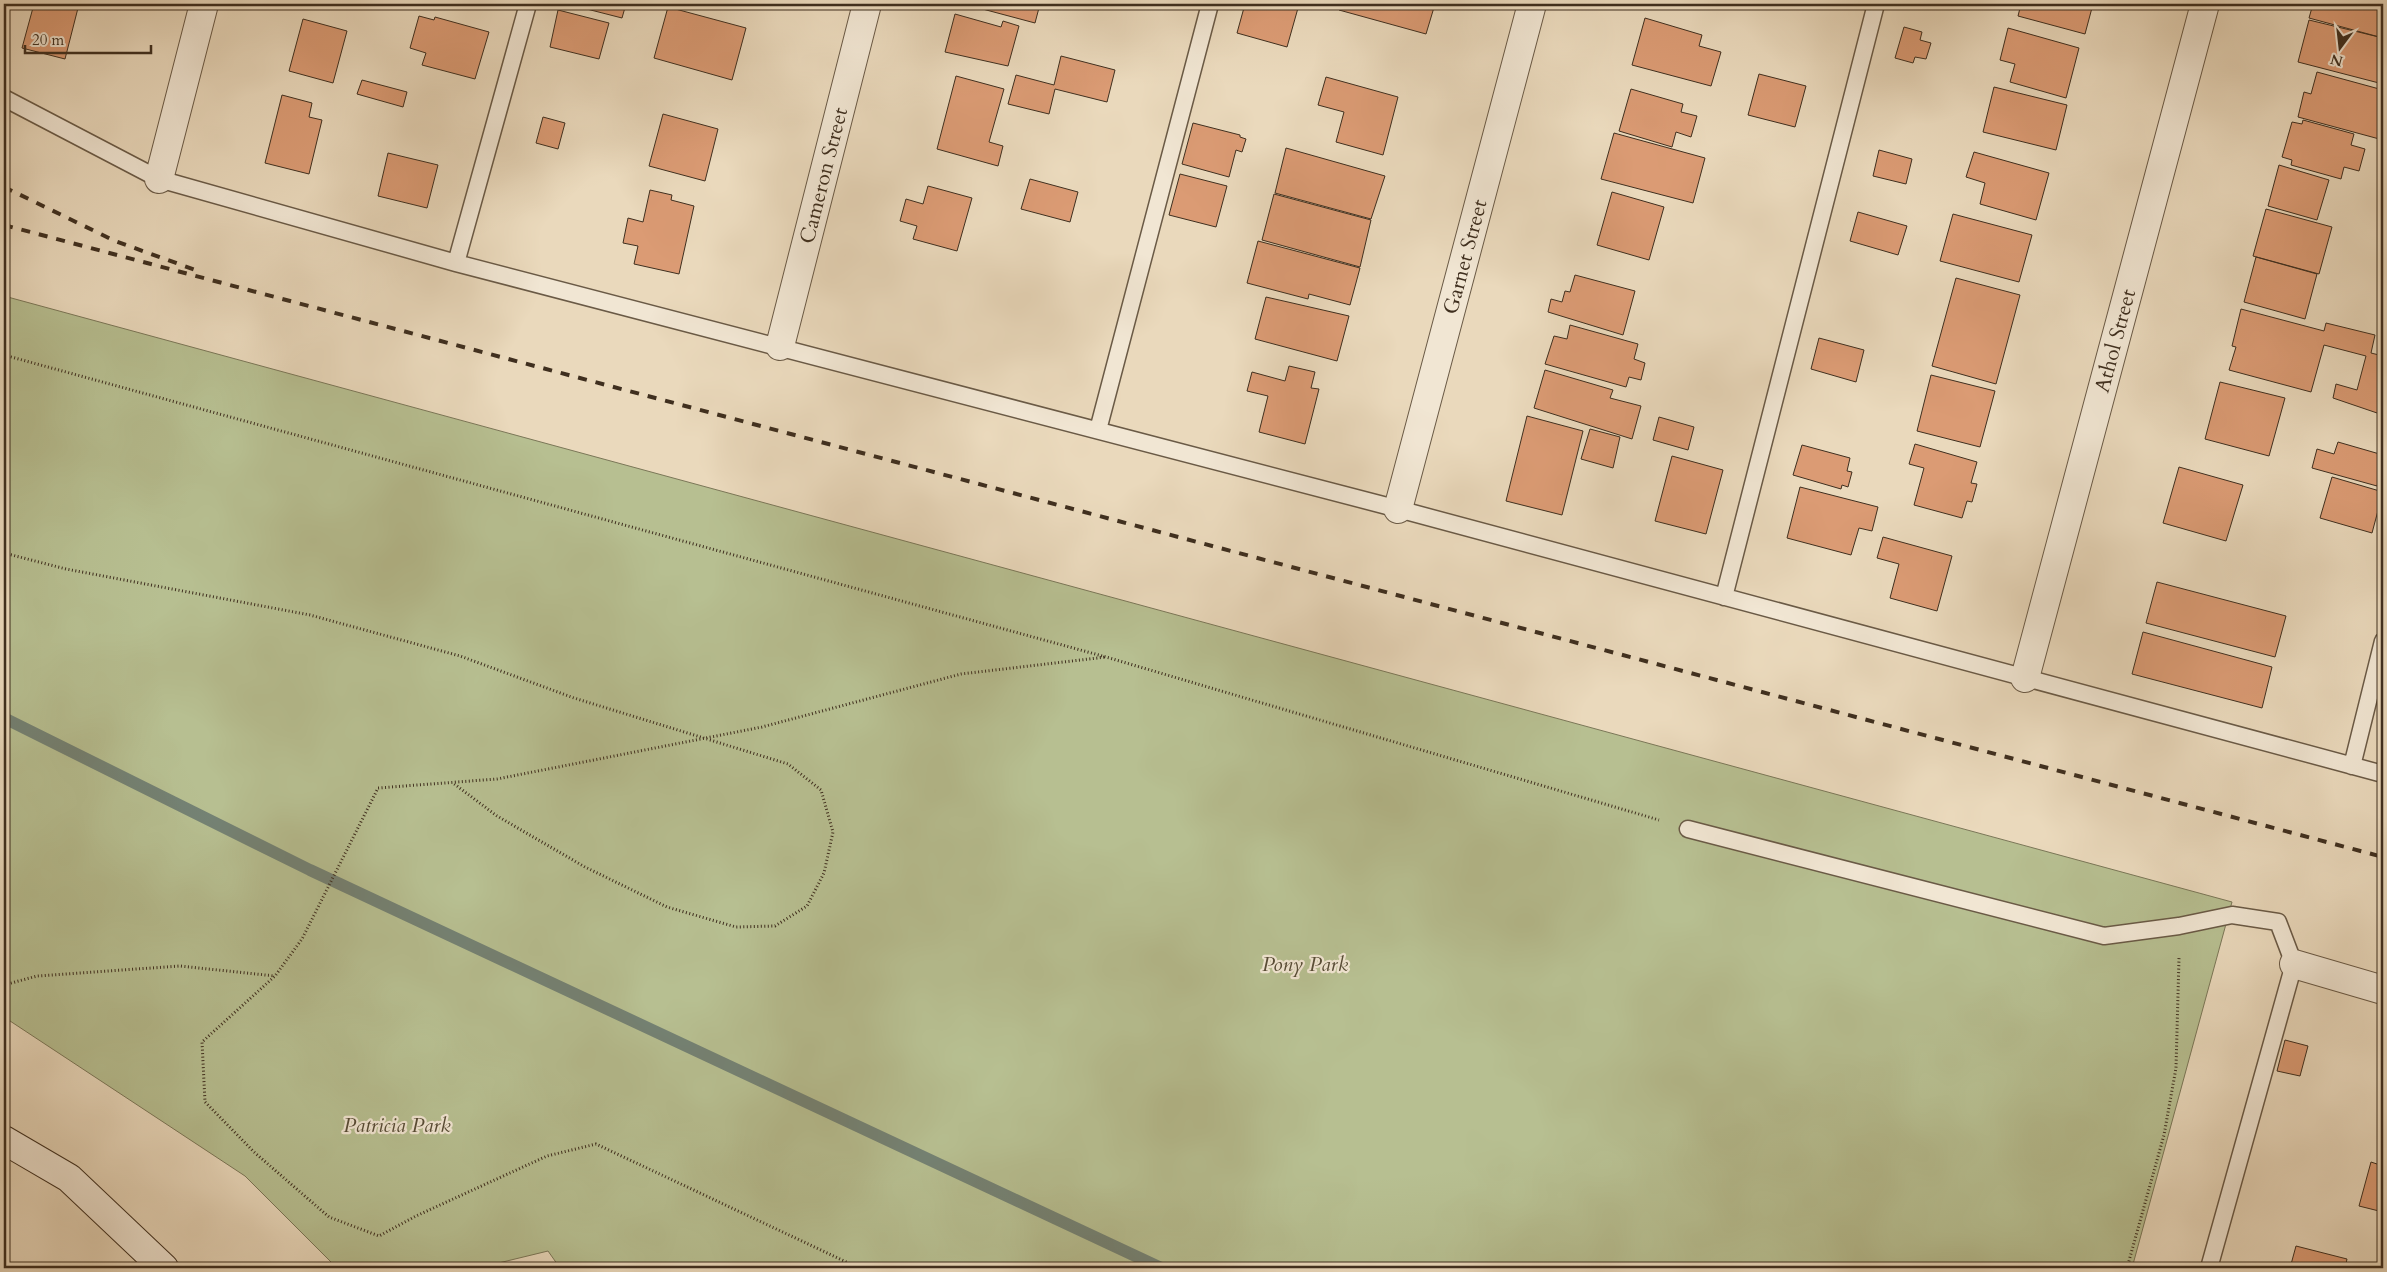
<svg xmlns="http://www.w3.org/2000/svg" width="2387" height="1272" font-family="Cardo,serif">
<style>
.green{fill:#b7bf91;stroke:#7b7758}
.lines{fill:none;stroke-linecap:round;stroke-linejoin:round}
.stream{stroke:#748274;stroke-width:12}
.building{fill:#db9b74;stroke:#3f2f1f}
.lane-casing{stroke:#6a5a46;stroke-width:19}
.street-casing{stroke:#6a5a46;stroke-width:30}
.secondary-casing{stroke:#3f2f1f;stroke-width:30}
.path{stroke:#3f2f1f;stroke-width:3;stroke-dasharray:1 2.5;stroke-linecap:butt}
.lane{stroke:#f1e6d3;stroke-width:16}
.street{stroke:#f1e6d3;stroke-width:28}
.secondary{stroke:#f1e6d3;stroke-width:28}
.rail{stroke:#3f2f1f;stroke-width:4;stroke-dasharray:9 9;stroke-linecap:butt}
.labels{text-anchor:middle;stroke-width:4.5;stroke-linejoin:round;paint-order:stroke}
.street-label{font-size:21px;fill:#3f2f1f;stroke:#f1e6d3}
.park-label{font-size:21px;font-style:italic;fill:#574c36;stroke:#f1e6d3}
</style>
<rect width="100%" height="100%" fill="#ead9bc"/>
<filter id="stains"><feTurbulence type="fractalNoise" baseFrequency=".004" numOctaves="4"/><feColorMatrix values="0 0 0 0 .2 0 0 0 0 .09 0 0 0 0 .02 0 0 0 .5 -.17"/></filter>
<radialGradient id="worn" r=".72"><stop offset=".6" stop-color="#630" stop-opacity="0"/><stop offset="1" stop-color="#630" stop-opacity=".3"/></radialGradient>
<path class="green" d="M4,296L2232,902L2132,1268H560L548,1251L478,1268H337L245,1176L4,1017Z"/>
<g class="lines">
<path class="stream" d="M4,718L310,870L1161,1268"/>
</g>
<path class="building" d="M34,4H64L78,8L65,59L22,48Z
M580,4H626L622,18L579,7Z
M975,4H1040L1035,23L975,7Z
M1245,4H1283L1298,8L1287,47L1237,33Z
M1341,4H1435L1426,34L1339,10Z
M2021,4H2093L2085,34L2018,16Z
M2313,4H2383V38L2309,18Z
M668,7L746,28L732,80L654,58Z
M558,10L609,23L599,59L550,47Z
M955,14L1001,27L1003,21L1019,26L1008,66L945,52Z
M419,16L434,20L435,17L489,32L475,79L422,65L426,53L410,48Z
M1645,18L1702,35L1699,46L1721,52L1711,86L1632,65Z
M303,19L347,31L333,83L289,71Z
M2309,20L2383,38V66L2379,83L2298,62Z
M1904,27L1922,32L1920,40L1931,43L1926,59L1915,57L1913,63L1895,58Z
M2008,28L2079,48L2066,98L2010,82L2015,64L2000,60Z
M1061,56L1115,70L1107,102L1055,89L1049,114L1008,104L1016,75L1054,85Z
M2317,72L2383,90V140L2298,117L2304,92L2311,94Z
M1759,74L1806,86L1795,127L1748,115Z
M956,76L1004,89L989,142L1003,146L998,166L937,149Z
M1326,77L1398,97L1383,155L1336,142L1344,112L1318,105Z
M362,80L407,92L403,107L357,94Z
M1994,87L2067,105L2056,150L1983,132Z
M1631,89L1683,104L1681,112L1697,116L1691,137L1676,132L1672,147L1619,131Z
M282,95L312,103L309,117L322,120L309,174L265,163Z
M663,114L718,129L705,181L649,166Z
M543,117L565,123L558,149L536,143Z
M2303,120L2354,134L2351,145L2365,149L2359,171L2344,167L2341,179L2291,165L2292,160L2282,157L2292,122L2302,124Z
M1193,123L1240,135V137L1246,139L1242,152L1236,150L1229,177L1182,164Z
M1614,133L1705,158L1693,203L1601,179Z
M1286,148L1385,176L1371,219L1275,193Z
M1879,150L1912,159L1906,184L1873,176Z
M1974,152L2049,173L2036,220L1980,204L1985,183L1966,177Z
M388,153L438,165L427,208L378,196Z
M2279,165L2329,180L2317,220L2268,206Z
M1180,174L1227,186L1216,227L1169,215Z
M1030,179L1078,192L1070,222L1021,209Z
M928,186L972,198L957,251L913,239L917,226L900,221L906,199L923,204Z
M650,190L672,195L671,200L694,206L679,274L634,264L638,246L623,243L628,218L643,222Z
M1612,192L1664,207L1649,260L1597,245Z
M1274,194L1371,220L1360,267L1262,240Z
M2266,209L2332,227L2319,274L2253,256Z
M1858,212L1907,226L1898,255L1850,241Z
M1953,214L2032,235L2019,282L1940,261Z
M1258,241L1360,268L1350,305L1309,294L1308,299L1247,283Z
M2256,257L2317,274L2305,319L2244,302Z
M1575,275L1635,291L1623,335L1548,312L1551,299L1562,302L1565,291L1570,292Z
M1956,278L2020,295L1996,384L1932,366Z
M1266,297L1349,316L1337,361L1255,339Z
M2241,309L2324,331L2326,323L2375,335L2371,353L2383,356V415L2333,398L2336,384L2357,390L2366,356L2324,345L2311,392L2229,370L2236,347L2232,346Z
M1570,325L1638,344L1634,359L1645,363L1641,380L1629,377L1626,387L1545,364L1554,336L1567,339Z
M1819,338L1864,350L1856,382L1811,369Z
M1289,366L1315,372L1311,388L1319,389L1305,444L1259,432L1268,396L1247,391L1252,372L1285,381Z
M1545,370L1613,390L1610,398L1641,406L1632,439L1534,408Z
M1931,375L1995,391L1980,447L1917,431Z
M2220,382L2285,398L2269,456L2205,439Z
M1527,416L1583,431L1562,515L1506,501Z
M1659,417L1694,427L1688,450L1653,440Z
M1590,429L1620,437L1613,468L1581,459Z
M2338,442L2383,455V465L2377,486L2312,468L2317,449L2334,454Z
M1915,444L1977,462L1971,483L1977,484L1972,502L1967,501L1962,518L1914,505L1924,468L1909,464Z
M1802,445L1850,458L1847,471L1852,472L1848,487L1842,485L1841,489L1793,475Z
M1672,456L1723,470L1706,534L1655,521Z
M2179,467L2243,485L2226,541L2163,523Z
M2332,477L2383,492L2372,533L2320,518Z
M1800,487L1878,507L1872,531L1859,528L1851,555L1787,538Z
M1883,537L1952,556L1937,611L1890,598L1899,564L1877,558Z
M2157,582L2286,616L2275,657L2146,623Z
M2143,632L2272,667L2262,708L2132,674Z
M2285,1040L2308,1046L2300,1076L2277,1071Z
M2371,1162L2383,1166V1212L2359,1206Z
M2296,1246L2347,1259L2345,1268H2290Z"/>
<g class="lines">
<g class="lane-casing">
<path id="lane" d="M4,98L159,179L456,263L1387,506L2383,774
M456,263L528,4
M1098,430L1210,4
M1724,597L1876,4
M2352,766L2383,641
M1688,829L2104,936L2179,926L2232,915L2278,922L2294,964L2209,1268"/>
</g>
<g class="street-casing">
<g id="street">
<path d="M159,179L204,4"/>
<path id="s1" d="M780,346L867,4"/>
<path id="s2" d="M1398,509L1532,4"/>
<path id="s3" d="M2025,678L2205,4"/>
<path d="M2294,964L2383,990"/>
</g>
</g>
<g class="secondary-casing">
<path id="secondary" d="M4,1140L69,1178L164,1268"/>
</g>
<path class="path" d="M4,355L1106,657L1659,820
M4,553L66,569L310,615L460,656L574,698L788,764L821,790L833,832L824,873L807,906L775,926L736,927L667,907L585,867L497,816L453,783
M4,985L37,976L180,966L275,976
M859,1268L596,1144L547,1156L416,1216L379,1236L329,1217L254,1152L205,1102L202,1042L275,976L302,939L378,788L497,779L762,727L961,674L1106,657
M2127,1268L2164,1135L2176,1068L2179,958"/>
<use href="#lane" class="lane"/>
<use href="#street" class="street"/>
<use href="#secondary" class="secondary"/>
<path class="rail" d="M4,187L115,241L201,272
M4,225L2383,857"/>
</g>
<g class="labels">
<g class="street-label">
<text dy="7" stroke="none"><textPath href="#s1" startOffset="176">Cameron Street</textPath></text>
<text dy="7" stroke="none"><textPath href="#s2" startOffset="261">Garnet Street</textPath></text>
<text dy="7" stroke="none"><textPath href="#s3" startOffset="349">Athol Street</textPath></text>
</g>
<g class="park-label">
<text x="1305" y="971">Pony Park</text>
<text x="397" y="1132">Patricia Park</text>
</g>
</g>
<rect width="2387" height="1272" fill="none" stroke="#ead9bc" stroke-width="20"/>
<rect x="5" y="5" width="2377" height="1262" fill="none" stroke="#3f2f1f" stroke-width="2.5"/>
<rect x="10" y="10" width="2367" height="1252" fill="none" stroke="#3f2f1f"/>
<g transform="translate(2340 48) rotate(195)" stroke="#f1e6d3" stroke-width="4" paint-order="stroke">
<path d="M0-4L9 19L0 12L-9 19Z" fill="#3f2f1f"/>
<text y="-8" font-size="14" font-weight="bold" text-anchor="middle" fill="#3f2f1f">N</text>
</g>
<path d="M25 45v8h126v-8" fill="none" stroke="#3f2f1f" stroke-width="2.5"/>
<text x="32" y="45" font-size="15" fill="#3f2f1f" stroke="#f1e6d3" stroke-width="4" paint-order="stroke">20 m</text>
<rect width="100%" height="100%" filter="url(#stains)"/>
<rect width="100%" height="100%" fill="url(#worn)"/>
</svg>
